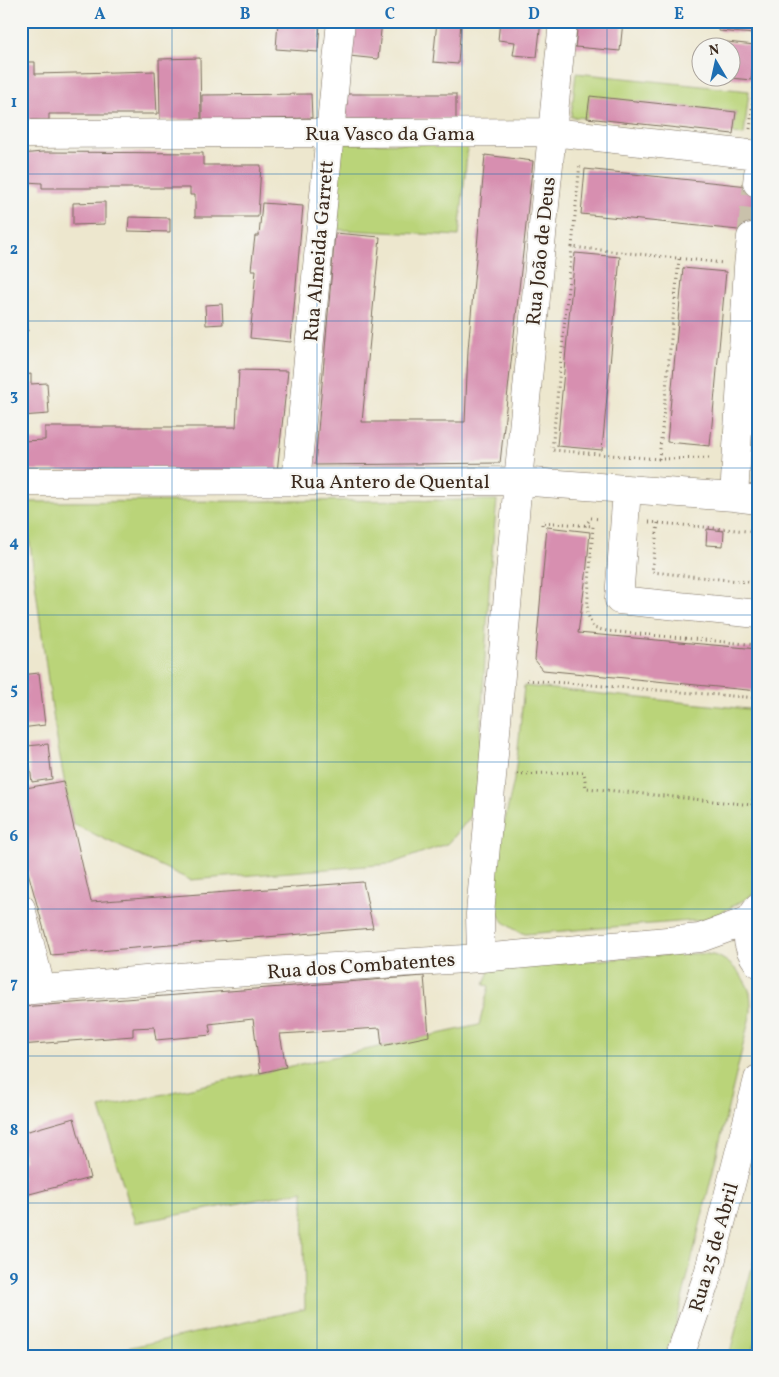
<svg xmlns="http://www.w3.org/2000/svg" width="779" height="1377" font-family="Vollkorn,serif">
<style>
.green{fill:#bad479;stroke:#7a7f4c}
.building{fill:#d78fb0}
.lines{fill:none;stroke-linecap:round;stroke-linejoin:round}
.minor-tunnel{stroke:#c9c1ab;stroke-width:28;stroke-dasharray:28 14;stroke-linecap:butt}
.minor-casing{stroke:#796c5c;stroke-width:29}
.path{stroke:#796c5c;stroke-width:3;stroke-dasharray:1 4;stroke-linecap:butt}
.minor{stroke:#fff;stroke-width:28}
.grid{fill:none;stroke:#1f6fb2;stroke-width:1;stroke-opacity:0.55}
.labels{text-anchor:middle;stroke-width:4.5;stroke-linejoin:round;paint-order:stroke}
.street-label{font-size:20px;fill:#3b2a1e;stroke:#f6f6f2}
.neatline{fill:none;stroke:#1f6fb2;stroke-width:2}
.grid-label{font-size:16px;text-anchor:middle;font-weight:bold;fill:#1f6fb2}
</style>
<rect width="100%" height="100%" fill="#f6f6f2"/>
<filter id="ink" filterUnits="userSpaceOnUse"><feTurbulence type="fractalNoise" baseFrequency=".02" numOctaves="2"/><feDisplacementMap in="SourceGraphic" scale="10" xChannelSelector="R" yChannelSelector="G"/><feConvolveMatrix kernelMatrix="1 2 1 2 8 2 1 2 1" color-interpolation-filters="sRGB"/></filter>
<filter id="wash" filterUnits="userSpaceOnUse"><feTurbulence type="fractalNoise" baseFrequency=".0096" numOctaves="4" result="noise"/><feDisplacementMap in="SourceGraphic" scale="20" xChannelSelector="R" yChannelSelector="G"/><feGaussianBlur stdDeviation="1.12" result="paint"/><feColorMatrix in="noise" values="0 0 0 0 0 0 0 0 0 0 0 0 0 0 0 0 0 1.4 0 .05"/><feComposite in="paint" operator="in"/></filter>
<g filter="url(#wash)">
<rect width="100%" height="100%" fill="#ede7ce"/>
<path class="green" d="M576,73L749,91L744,135L733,134L736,112L590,97L587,118L571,117Z
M334,143L468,144L459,236L326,229Z
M497,500L490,573L476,810L449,843L390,864L190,880L73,824C52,729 42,632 29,536H21V502Z
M524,686L758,710V892L717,915L702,920L525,934C514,930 501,923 496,910C486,885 510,804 515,774C519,745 521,715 524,686Z
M682,954C694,954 710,952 721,958C733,964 746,979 750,993C751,999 751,1006 751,1012L675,1329L665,1356H90L305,1309L303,1191L135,1223L100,1108L479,1025L489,986L484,985L490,968Z
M758,1244V1331L752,1356H729Z"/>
<g id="blocks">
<path class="building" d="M278,21L320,23L318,52L276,49Z
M353,21H382L378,59L349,56Z
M437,21H461L458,64L433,62Z
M500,21H541L537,57L513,55L515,42L498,40Z
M578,21H623L620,51L575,47Z
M719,21H757L756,34L719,31Z
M708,40L755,45L751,80L731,78L732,48H707Z
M200,58L201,119L160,120L159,59Z
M21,62H35V74L155,71L157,114H49V120H21Z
M311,94L312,118L202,120V95Z
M348,94H456V119H345Z
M590,96L736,112L733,134L587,118Z
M42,152L203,153V165H261L258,217H195V195H190V188H42V183L26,182L27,211H21V154Z
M485,155L533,161L500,463L315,465L335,233L380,237L362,422H465L468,350Z
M585,169L758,187V232L581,214Z
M105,202V224L73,225V203Z
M262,203L303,206L291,342L250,338L256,270H251L255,236H259Z
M129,217L170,218V232L128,231Z
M21,241H26L28,331H21Z
M575,253L620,257L602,450L557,446Z
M683,268L726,272L710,446L667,442Z
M222,304L223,324L206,325L205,305Z
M21,334H24V375L31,374V384L47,383L49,414L21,416Z
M239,370L288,371L277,472L21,470V441L45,440V427H236Z
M547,527L590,532L586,576L578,633L758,649V691L543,670L535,660Z
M707,529L724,531L723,546L706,545Z
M21,541H25L23,571H21Z
M39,673L45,725L21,728V675Z
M48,744L52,779L32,782L27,746Z
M63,781L91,902L363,882L373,928L51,955L21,847V789Z
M424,976L429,1036L382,1046L380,1028L280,1034L286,1067L260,1073L253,1019L209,1024L211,1035L156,1040L154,1027L133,1028V1036L21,1045V1007Z
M74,1118L90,1178L22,1196L21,1162L25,1161L21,1145V1133Z"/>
</g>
</g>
<g filter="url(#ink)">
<use href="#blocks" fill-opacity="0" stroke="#796c5c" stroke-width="1"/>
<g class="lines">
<path class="minor-tunnel" d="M751,237L757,183"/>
<g class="minor-casing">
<path id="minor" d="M21,134L552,132L758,155
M757,183L758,174
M21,482L518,481L734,497L758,500
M296,482L341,21
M627,489L619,600L758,614
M734,497L748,267L751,237
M21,908L41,988
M758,908C743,925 745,946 758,963
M481,958L480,914L518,481L563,21
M21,991L202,975L481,958L700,938L750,920
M680,1356L708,1274L758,1079"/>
</g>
<path class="path" d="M750,129L758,50
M572,247L580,163
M679,259L659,459L712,458
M659,459L552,450L572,247L724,263
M649,522L758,532
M658,523L652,572L758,583
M542,525V522L593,526L587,612L593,628L607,631L758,645
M585,526L591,518L600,519
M527,680L758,698
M517,774L584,772L586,788L752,805L758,760"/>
<use href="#minor" class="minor"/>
</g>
</g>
<path class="grid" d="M172,21V1356M317,21V1356M462,21V1356M607,21V1356M21,174H758M21,321H758M21,468H758M21,615H758M21,762H758M21,909H758M21,1056H758M21,1203H758"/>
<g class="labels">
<g class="street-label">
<text x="390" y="140">Rua Vasco da Gama</text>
<text transform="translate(318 251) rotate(-85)" y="7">Rua Almeida Garrett</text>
<text transform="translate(540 251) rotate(-84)" y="7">Rua João de Deus</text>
<text x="390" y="488">Rua Antero de Quental</text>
<text transform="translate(361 965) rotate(-4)" y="7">Rua dos Combatentes</text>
<text transform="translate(713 1247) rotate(-74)" y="7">Rua 25 de Abril</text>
</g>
</g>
<rect width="779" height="1377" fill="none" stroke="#f6f6f2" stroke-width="55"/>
<g transform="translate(716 62) rotate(351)"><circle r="24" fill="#f6f6f2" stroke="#aba49d"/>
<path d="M0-4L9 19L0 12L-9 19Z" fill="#1f6fb2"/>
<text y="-8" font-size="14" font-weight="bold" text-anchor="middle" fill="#3b2a1e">N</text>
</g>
<rect x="28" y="28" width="724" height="1322" class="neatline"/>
<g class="grid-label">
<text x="100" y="19">A</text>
<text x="245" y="19">B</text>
<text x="390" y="19">C</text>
<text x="534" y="19">D</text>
<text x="679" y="19">E</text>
<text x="14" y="107">1</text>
<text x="14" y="254">2</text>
<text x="14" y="400">3</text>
<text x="14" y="547">4</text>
<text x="14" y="694">5</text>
<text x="14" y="841">6</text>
<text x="14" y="988">7</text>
<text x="14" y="1135">8</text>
<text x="14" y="1282">9</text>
</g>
</svg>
